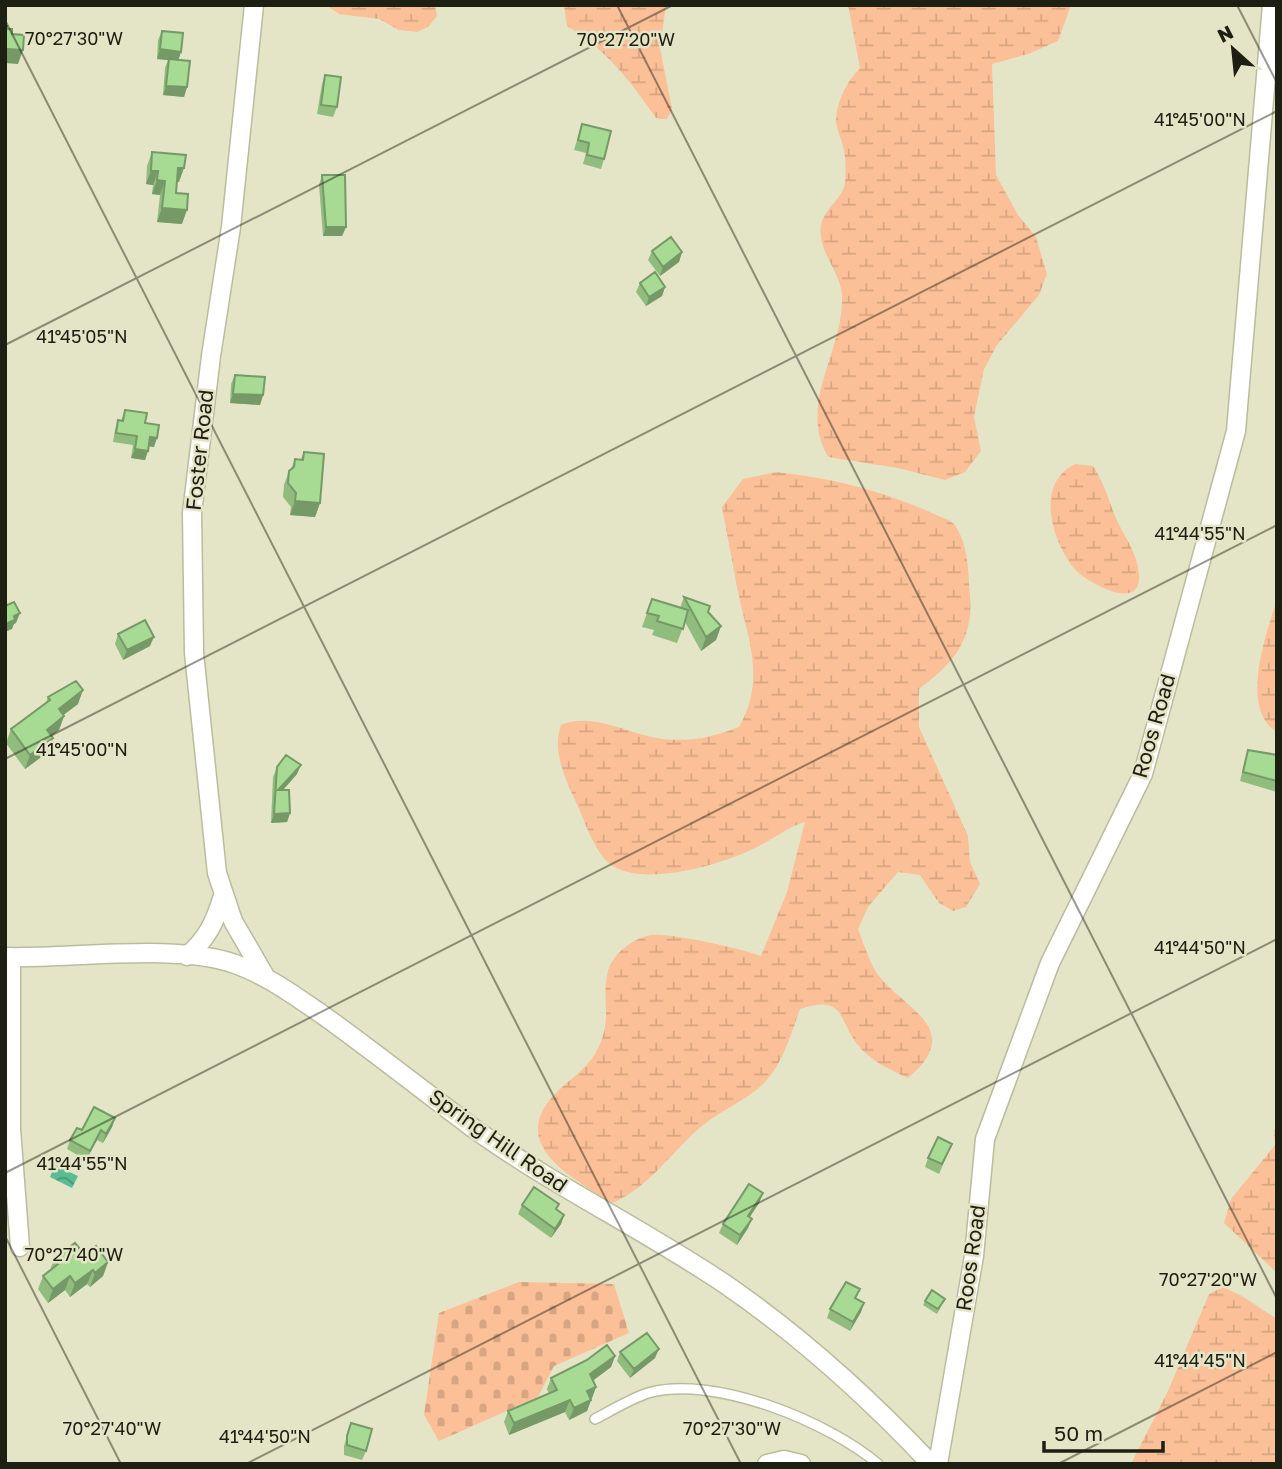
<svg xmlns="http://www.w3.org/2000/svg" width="1282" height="1469" font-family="'Golos Text',sans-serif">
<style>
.wetland{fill:url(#wetland-marsh)}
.cemetery{fill:url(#cemetery-stones)}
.water{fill:url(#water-waves)}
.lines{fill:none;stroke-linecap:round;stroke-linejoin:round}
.service-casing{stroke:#babc9e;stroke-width:12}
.minor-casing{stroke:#babc9e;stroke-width:21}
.service{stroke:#fff;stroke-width:9}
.minor{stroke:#fff;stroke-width:18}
.wall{fill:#90bc7e}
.shaded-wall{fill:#759967}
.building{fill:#a7db93;stroke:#759967;stroke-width:2}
.ticks{fill:none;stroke:#1e1f13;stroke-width:2;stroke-opacity:0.45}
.labels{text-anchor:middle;stroke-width:5;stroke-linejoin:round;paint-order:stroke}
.street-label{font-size:21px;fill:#1e1f13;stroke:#e4e5c6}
.ticks-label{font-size:18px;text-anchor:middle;fill:#1e1f13;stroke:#e4e5c6;stroke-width:5;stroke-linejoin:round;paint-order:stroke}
</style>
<defs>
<pattern id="wetland-marsh" width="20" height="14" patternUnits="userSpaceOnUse" patternTransform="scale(1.75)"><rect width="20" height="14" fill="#fbc097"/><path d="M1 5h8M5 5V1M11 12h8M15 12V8" fill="none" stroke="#d7a581"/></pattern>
<pattern id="cemetery-stones" width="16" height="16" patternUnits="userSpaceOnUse" patternTransform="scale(1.75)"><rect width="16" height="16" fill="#fbc097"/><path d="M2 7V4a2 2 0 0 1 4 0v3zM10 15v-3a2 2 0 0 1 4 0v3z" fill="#d7a581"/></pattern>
<pattern id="water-waves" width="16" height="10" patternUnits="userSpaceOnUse" patternTransform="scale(1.75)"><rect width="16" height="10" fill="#59bc94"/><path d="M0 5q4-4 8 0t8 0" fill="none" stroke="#499878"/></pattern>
</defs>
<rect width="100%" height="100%" fill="#e4e5c6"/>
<path class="wetland" d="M326,5H435L437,16L428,27L417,32L399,30L379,19L339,14Z
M564,5H666L660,48L672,109L667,119L656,118C631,82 606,49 567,26Z
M848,5H1071L1058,41L1028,54L992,64L996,175L1018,215L1036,237L1047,274L1039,295L997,345L984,369L974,417L981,451L965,472L945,480L898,468L828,457C797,402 844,352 842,296C841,271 817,252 821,225C824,209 843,198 845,183C846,172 846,157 843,146C841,138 836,128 836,120C837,100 847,81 860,68Z
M1075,464L1093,466C1104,483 1108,498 1115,516C1123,535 1138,553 1139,575C1142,614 1083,581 1073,567C1050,537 1036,483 1075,464Z
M776,472C831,478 880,490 930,512C937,516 949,519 954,524C969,544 968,573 970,596C974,640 952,665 919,689V727L968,836L970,862L980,884L966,907L953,911L939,903L920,875L898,872L868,907L858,929C864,944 869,962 878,975C905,1010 966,1029 908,1078C889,1069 870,1061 857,1044C837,1016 844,995 800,1009C791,1034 783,1063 765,1082C748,1100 721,1110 702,1126C672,1151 649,1188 612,1203C571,1177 504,1143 558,1091C575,1075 591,1066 600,1044C612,1016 601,998 608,971C613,953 634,938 651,935C669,932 743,949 761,956L787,892L805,822C787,827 771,841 753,849C720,865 639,889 609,863C595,851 587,828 580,811C568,784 551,754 561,725C592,711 631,735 663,739C692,742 713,737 739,727C767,678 747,638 737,587C732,560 727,533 722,507L743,479Z
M1277,600V732C1239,710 1266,633 1277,600Z
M1277,1127V1273L1224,1223L1231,1199L1275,1145L1274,1130Z
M1223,1287L1242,1296L1277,1319V1464H1131L1168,1391L1209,1294Z"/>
<path class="cemetery" d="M519,1282L614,1284L629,1333L554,1366L538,1397L439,1441L424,1415L439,1313Z"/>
<path class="water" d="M55,1165L78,1176L72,1188L50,1177Z"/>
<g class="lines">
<g class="service-casing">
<path id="service" d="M595,1419C612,1410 630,1399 648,1393C713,1374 829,1422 878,1464"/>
</g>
<g class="minor-casing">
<path id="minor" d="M254,5L231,227L211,356L192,513L194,653L217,873L233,921L266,978
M187,956C207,939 215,922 223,896
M5,957C69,959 178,943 235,964C266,975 292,994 320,1013C372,1050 422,1090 473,1128C554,1186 643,1229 725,1284C799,1335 869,1398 931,1464
M11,957V1129L20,1247
M767,1464L784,1460L801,1464
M938,1464L974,1256L985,1139L1050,963L1143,774L1236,431L1272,5"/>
</g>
<use href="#service" class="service"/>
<use href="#minor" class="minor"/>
</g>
<path class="wall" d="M162,31L181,52L178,60L187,87L184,97L163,95L165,68L168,60L157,59L158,40Z
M325,75L337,107L333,117L317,114L322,84Z
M582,124L604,159L601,169L583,164L586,153L574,150Z
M152,152L179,182H177L176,193L182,224L157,222L160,195L152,194L153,185L146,184L147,166Z
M322,175L346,227L342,236H323L319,185Z
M652,251L682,252L679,262L660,276L648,260Z
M640,283L665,287L662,296L646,306L636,292Z
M235,375L263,395L260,405L230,403L231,384Z
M125,410L145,423L154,447L149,446L145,460L131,458L133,445L113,442L115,430L118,420L121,421Z
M304,452L320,503L315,517L290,515L291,507L283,497L284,485L289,471L291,469L295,459H301Z
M684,597L708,612L721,626L716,640L701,651L685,622L677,643L652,635L654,630L642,627L652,599L680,608Z
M118,634L150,646L123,660L115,644Z
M48,697L78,704L63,715L64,716L59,730L51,736L48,752L25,769L6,743L11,729L46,703Z
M1248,750L1277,755V792L1240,781L1245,760Z
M277,767L297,774L283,790L290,813L287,822L271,823L273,777Z
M115,1118L112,1127L103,1143L97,1140L86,1160L67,1149L70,1140L82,1130Z
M948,1153L939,1174L925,1167L928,1158Z
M763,1193L759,1203L750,1217L748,1228L737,1245L719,1233L723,1224Z
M522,1205L557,1209L564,1215L561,1224L551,1238L518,1214Z
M85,1255L108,1262L103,1276L90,1287L87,1284L70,1297L65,1290L48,1303L38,1289L43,1276L50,1270L54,1259Z
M860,1289L856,1298L864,1303L861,1312L850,1331L827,1318L830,1309Z
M945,1299L937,1314L923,1305L925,1301Z
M620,1352L655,1358L630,1378L617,1361Z
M615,1356L611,1367L593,1380L596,1387L587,1411L569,1420L565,1412L509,1435L504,1422L508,1411L549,1394L547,1389L551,1378Z
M351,1423L366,1451L362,1460L344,1455V1446Z"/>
<path class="shaded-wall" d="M7,49L23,50L18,64L5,63Z
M160,49L181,52L178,61L157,59Z
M166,86L187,87L184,97L163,95Z
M178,168H184L179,182H173Z
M151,171H158L153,185L146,184Z
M157,180L165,181L160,195L152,194Z
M162,208L187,210L182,224L157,222Z
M326,227H346L342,236H323Z
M682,252L679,262L660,276L663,267Z
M665,287L662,296L646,306L649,297Z
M233,394L263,395L260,405L230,403Z
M150,437L157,438L154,447L147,446Z
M135,449L148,451L145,460L131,458Z
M295,501L320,503L315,517L290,515Z
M20,613L16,623L14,624L12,629L5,632V624L14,616Z
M721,626L716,640L701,651L706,637Z
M154,637L150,646L123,660L127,650Z
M83,690L78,704L53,723L59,709Z
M64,716L59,730L42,744L47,730Z
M53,738L48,752L25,769L30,755Z
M301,765L297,774L275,799L278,790Z
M290,813L287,822L271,823L274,814Z
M115,1118L112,1127L103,1143L106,1134Z
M101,1130L97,1140L86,1160L90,1151Z
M763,1193L759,1203L744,1225L748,1216Z
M564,1215L561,1224L551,1238L555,1229Z
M752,1219L748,1228L737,1245L740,1235Z
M108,1262L103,1276L90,1287L95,1273Z
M93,1270L87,1284L70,1297L75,1283Z
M70,1276L65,1290L48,1303L53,1289Z
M864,1303L861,1312L850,1331L853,1322Z
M659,1349L655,1358L630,1378L634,1369Z
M615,1356L611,1367L586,1386L590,1374Z
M596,1387L592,1398L583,1403L587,1391Z
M570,1400L565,1412L509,1435L514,1423Z
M591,1400L587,1411L569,1420L574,1408Z"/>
<path class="building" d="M5,26H7V29H12V34L24,35L23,50L7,49L5,75Z
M162,31L183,33L181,52L160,49Z
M169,59L190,61L187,87L166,86Z
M325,75L341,77L337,107L321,105Z
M582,124L611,131L604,159L587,155L589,143L578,140Z
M152,152L186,155L184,168H178L176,193L188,194L187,210L162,208L165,181L157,180L158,171H151Z
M322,175H345L346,227H326Z
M671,237L682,252L663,267L652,251Z
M655,272L665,287L649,297L640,283Z
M235,375L265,377L263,395L233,394Z
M125,410L147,413L145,423L159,425L157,438L150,437L148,451L135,449L137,436L116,433L118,420L123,421Z
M304,452L324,454L320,503L295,501L296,493L288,483L289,471L294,467L295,459L303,460Z
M684,597L710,606L708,612L721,626L706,637Z
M652,599L688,610L683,629L657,621L659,616L647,613Z
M14,602L20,613L14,616L15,620L5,624V606Z
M145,620L154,637L127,650L118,634Z
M76,681L83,690L59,709L64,716L47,730L53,738L30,755L11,729L50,700L48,697Z
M1248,750L1277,755V781L1243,772Z
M286,755L301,765L278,790H289L290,813L274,814L277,767Z
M94,1107L115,1118L106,1134L101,1130L90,1151L70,1140L77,1128L82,1130Z
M938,1137L952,1144L942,1164L928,1158Z
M749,1184L763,1193L748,1216L752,1219L740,1235L723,1224Z
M534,1187L559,1204L556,1209L564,1215L555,1229L522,1205Z
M75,1243L85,1255L96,1246L108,1262L95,1273L93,1270L75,1283L70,1276L53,1289L43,1276L58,1264L54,1259Z
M846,1282L860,1289L855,1298L864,1303L853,1322L830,1309Z
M932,1290L945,1299L938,1309L925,1301Z
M647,1333L659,1349L634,1369L620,1352Z
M607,1345L615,1356L590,1374L596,1387L587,1391L591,1400L574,1408L570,1400L514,1423L508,1411L557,1390L551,1378L587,1360Z
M351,1423L372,1429L366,1451L347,1445V1436Z"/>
<path class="ticks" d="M617,5L1277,1299M1237,5L1277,83M5,20L741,1464M5,345L673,5M5,759L1277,111M5,1173L1277,525M5,1236L121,1464M246,1464L1277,939M1058,1464L1277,1352"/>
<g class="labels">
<g class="street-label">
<text transform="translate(200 450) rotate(-84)" y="7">Foster Road</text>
<text transform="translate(1154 726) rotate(-74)" y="7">Roos Road</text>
<text transform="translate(498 1141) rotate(35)" y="7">Spring Hill Road</text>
<text transform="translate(971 1258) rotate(-82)" y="7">Roos Road</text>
</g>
</g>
<g class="ticks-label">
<text x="74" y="45">70°27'30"W</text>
<text x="626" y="46">70°27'20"W</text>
<text x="1200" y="126">41°45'00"N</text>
<text x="82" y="343">41°45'05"N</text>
<text x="1200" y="540">41°44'55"N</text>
<text x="82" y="756">41°45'00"N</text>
<text x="1200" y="954">41°44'50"N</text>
<text x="82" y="1170">41°44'55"N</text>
<text x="74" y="1261">70°27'40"W</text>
<text x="1208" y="1286">70°27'20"W</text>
<text x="1200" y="1367">41°44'45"N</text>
<text x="112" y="1435">70°27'40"W</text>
<text x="732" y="1435">70°27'30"W</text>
<text x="265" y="1443">41°44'50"N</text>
</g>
<rect width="1282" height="1469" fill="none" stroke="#1e1f13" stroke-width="14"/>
<g transform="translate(1233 49) rotate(333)" stroke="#e4e5c6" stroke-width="5" paint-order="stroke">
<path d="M0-5L12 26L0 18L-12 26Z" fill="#1e1f13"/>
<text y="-10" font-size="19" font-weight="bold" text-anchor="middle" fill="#1e1f13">N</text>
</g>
<path d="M1044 1441v10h119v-10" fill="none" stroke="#1e1f13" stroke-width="3.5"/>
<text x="1054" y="1441" font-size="21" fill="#1e1f13" stroke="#e4e5c6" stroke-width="5" paint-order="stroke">50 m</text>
</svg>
